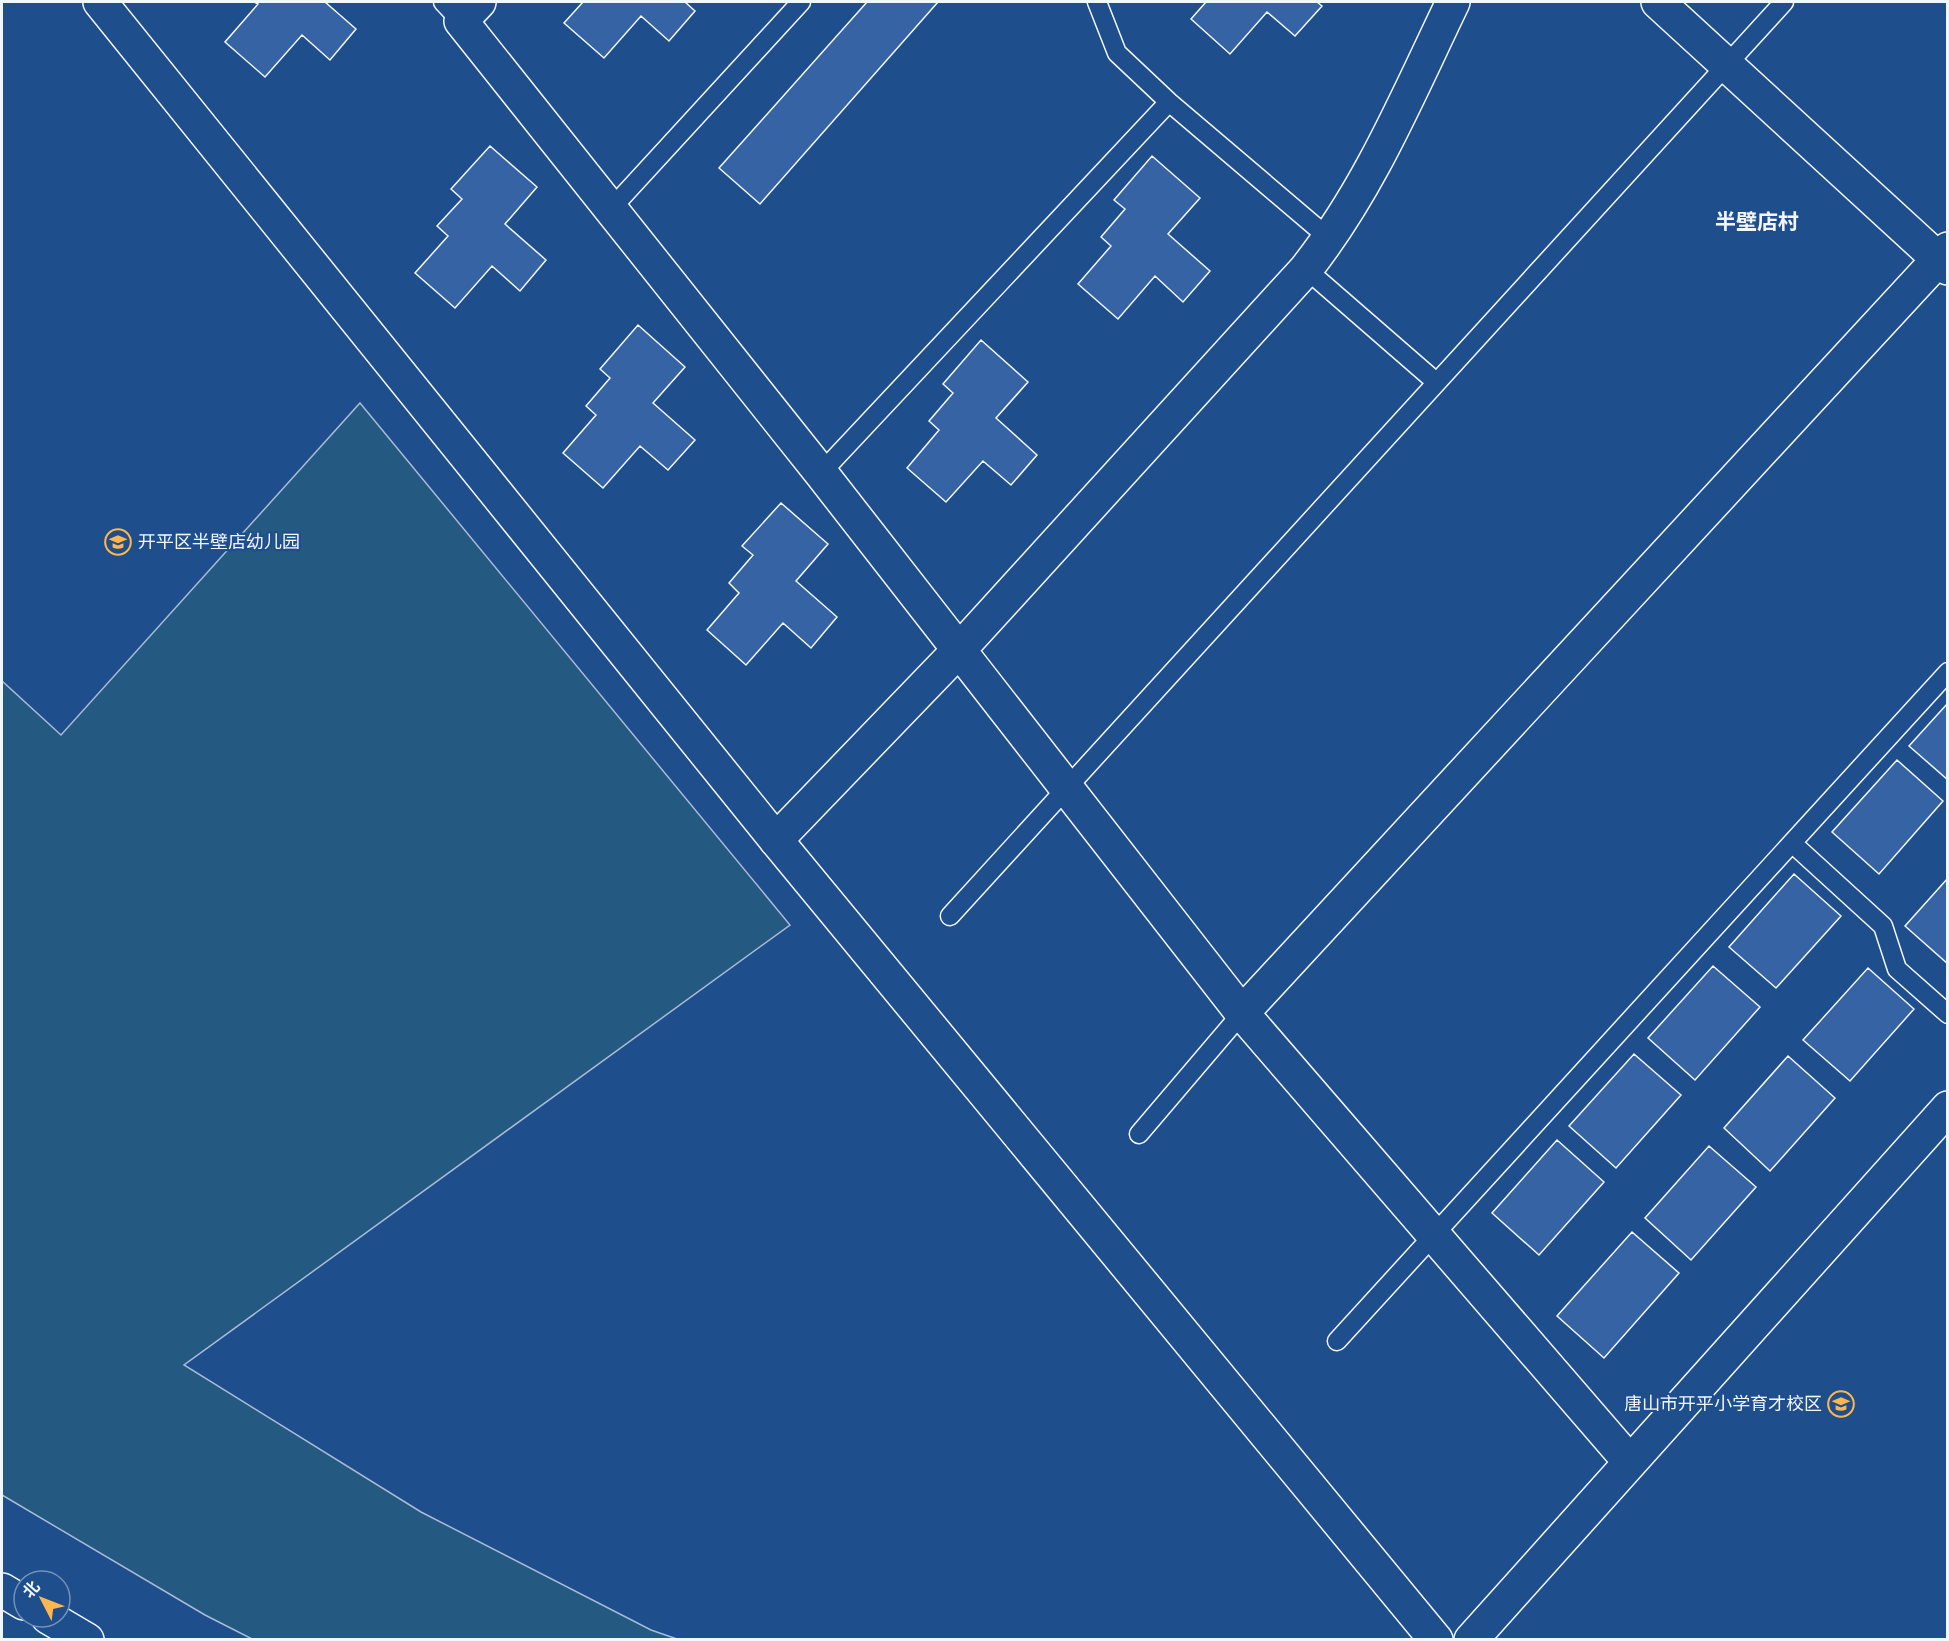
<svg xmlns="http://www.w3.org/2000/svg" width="1949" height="1641" font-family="'Nunito Sans','Noto Sans SC',sans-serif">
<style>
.green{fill:#245a82;stroke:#a8bbd7;stroke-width:1.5}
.building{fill:#3563a3;stroke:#f2f6ff;stroke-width:1.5}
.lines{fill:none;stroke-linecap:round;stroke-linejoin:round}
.lane-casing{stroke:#f2f6ff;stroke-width:21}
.street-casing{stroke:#f2f6ff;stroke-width:36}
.secondary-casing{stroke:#f2f6ff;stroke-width:36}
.primary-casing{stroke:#f2f6ff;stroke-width:36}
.lane{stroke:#1f4e8c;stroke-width:18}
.street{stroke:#1f4e8c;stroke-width:33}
.secondary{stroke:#1f4e8c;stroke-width:33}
.primary{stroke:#1f4e8c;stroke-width:33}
.labels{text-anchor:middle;stroke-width:4.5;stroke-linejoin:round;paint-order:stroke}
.poi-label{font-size:18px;fill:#f2f6ff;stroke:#1f4e8c;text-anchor:start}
.quarter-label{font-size:21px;font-weight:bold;fill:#f2f6ff;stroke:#1f4e8c}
</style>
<rect width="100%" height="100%" fill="#1f4e8c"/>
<path class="green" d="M360,403L790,925L184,1365L421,1512L651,1630L677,1639H252L205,1615L2,1495V681L61,735Z"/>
<path class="building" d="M254,2H325L356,29L330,60L302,35L265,77L225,42L258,4Z
M583,2H685L695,11L669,41L641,16L604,58L564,23Z
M867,2H938L760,204L719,168Z
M1206,2H1317L1322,6L1295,36L1267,12L1230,54L1191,19Z
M490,146L537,187L505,224L546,260L520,291L492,266L455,308L415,273L448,236L437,226L462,199L451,189Z
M1152,156L1200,198L1168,234L1210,271L1183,302L1155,276L1118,319L1078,284L1111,246L1101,237L1125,209L1114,200Z
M638,325L685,367L653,403L695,440L668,470L640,446L603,488L563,453L596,415L586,406L610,378L600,369Z
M981,340L1028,382L996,418L1037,455L1011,485L983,461L946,502L907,468L939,430L929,421L953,393L943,384Z
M781,503L828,544L796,581L837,617L811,648L783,623L746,665L707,630L739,593L729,583L753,555L742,546Z
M1948,703V780L1909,746Z
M1897,760L1943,801L1879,874L1832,832Z
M1794,874L1841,916L1776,988L1729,947Z
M1948,878V964L1905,926Z
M1713,966L1760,1007L1695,1080L1648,1038Z
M1868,968L1914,1009L1850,1081L1803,1040Z
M1634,1054L1681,1095L1616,1168L1569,1126Z
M1788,1056L1835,1098L1770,1171L1724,1128Z
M1557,1140L1604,1182L1539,1255L1492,1213Z
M1709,1146L1756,1187L1691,1260L1645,1218Z
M1632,1232L1679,1273L1604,1358L1557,1316Z"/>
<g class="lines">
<g class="lane-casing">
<path id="lane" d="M443,2L461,21
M1097,2L1117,53L1169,102L1330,239
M610,210L801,2
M1306,269L1436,382
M821,473L1169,102
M1792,843L1883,926L1897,969L1948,1014
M950,916L1784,2
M1139,1134L1242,1013
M1337,1341L1948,672"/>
</g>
<g class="street-casing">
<path id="street" d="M479,2L461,21L821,473L1242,1013L1630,1462
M1658,2L1948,268
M776,840L959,650L1306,269C1370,188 1409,93 1453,2
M1242,1013L1948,249
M1471,1640L1948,1108"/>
</g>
<g class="secondary-casing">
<path id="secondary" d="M100,2L776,840L1436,1640"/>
</g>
<g class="primary-casing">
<path id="primary" d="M2,1590L24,1603
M48,1617L87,1640"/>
</g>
<use href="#lane" class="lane"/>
<use href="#street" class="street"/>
<use href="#secondary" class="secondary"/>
<use href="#primary" class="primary"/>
</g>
<defs>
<g id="school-ring" transform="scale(1.35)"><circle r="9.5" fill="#1f4e8c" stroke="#ffb74d" stroke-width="1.5"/><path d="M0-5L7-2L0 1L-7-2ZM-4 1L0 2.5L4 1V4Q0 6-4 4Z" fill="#ffb74d"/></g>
</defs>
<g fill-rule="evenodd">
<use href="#school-ring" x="118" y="542"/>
<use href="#school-ring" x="1841" y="1404"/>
</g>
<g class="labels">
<g class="poi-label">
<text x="138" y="548">开平区半壁店幼儿园</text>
<text x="1822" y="1410" text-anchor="end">唐山市开平小学育才校区</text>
</g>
<g class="quarter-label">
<text x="1757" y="229">半壁店村</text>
</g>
</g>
<rect width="1949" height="1641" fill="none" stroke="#f2f6ff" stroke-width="6"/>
<g transform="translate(42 1599) rotate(312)"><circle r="28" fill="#1f4e8c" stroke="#7391ba" stroke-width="1.5"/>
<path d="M0-4.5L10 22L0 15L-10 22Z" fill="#ffb74d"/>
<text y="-9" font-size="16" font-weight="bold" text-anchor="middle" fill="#f2f6ff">北</text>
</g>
</svg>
